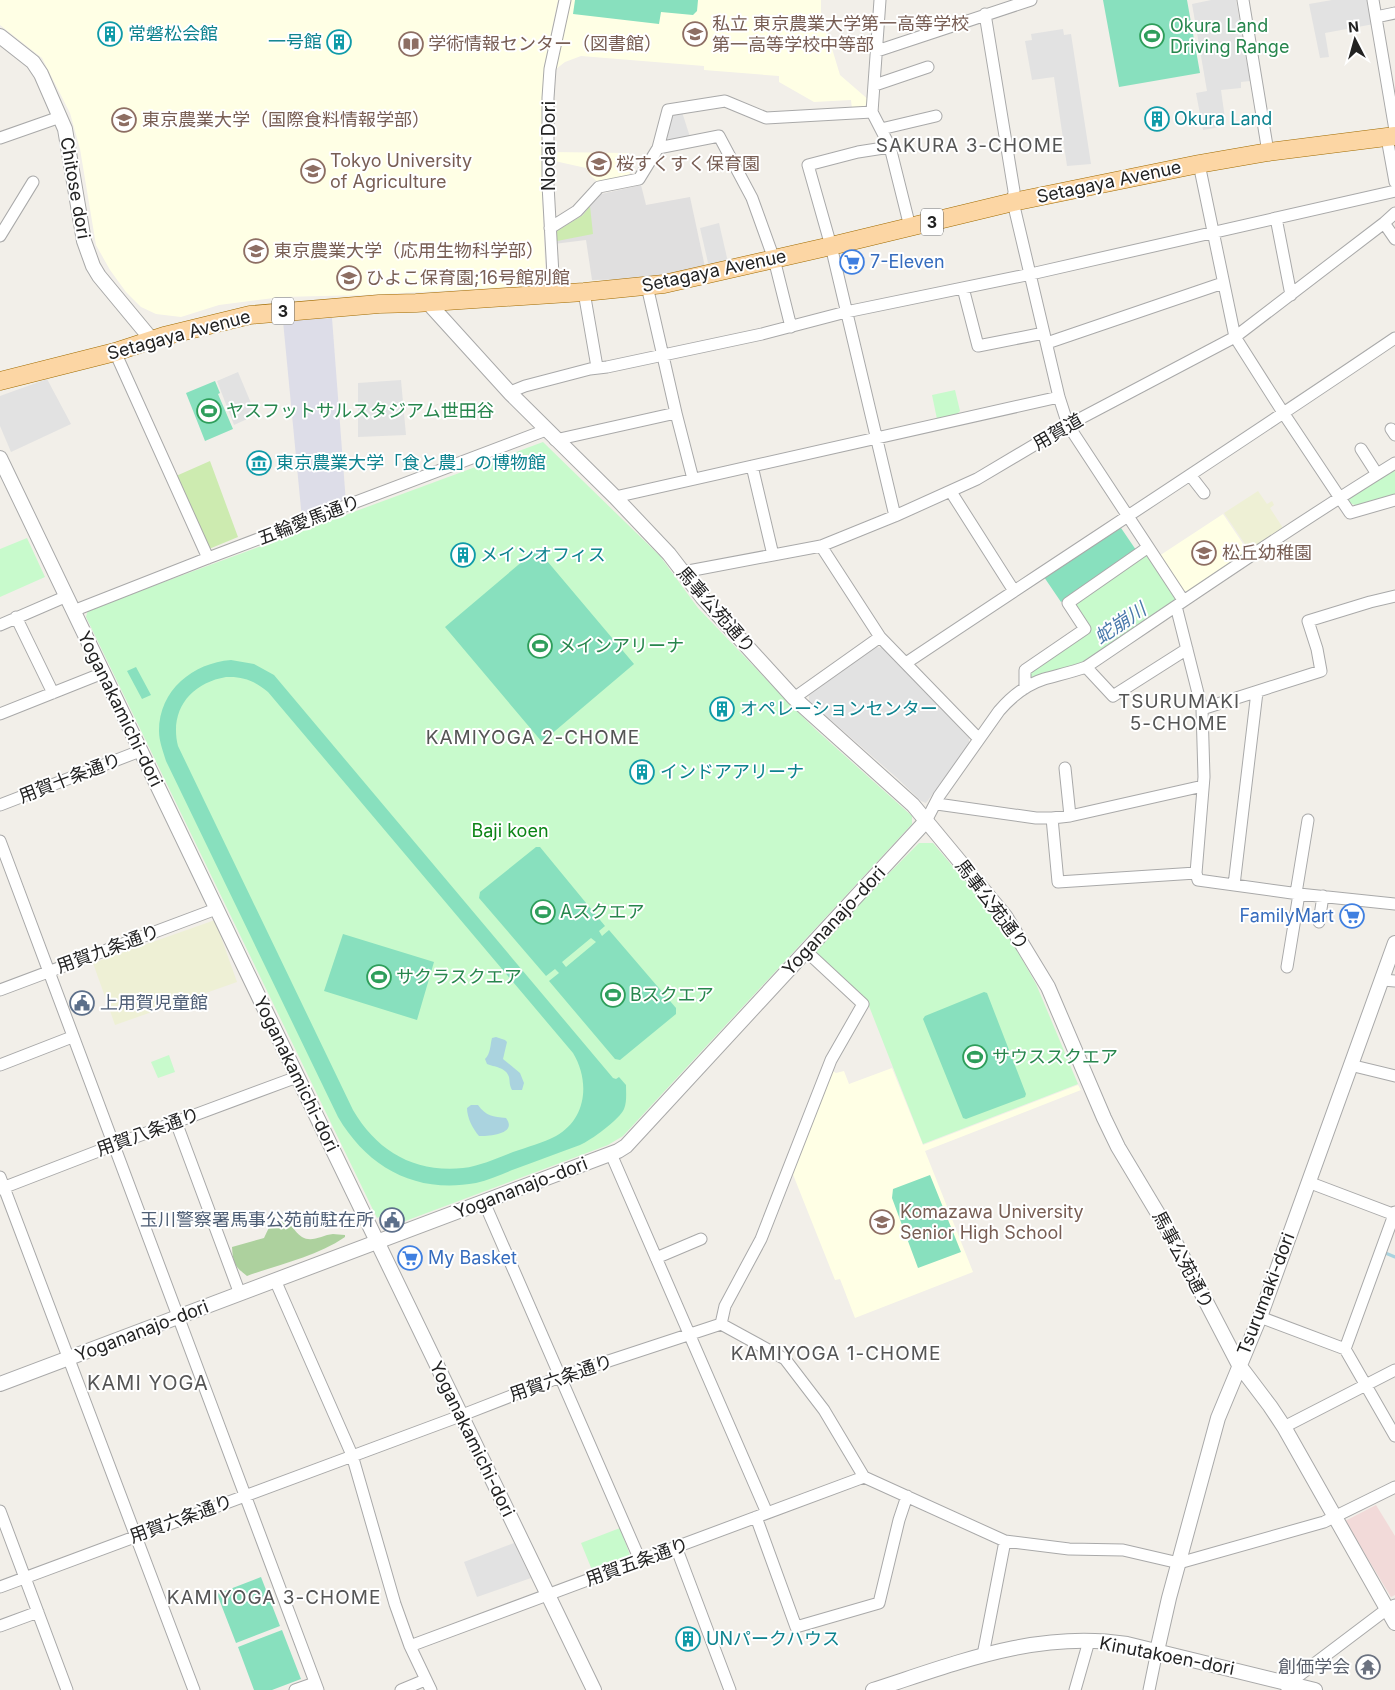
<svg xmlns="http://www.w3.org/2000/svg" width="1395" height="1690" font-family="Inter,'Noto Sans JP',sans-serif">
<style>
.residential{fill:#e0dfdf}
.commercial{fill:#f2dad9}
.education{fill:#ffffe5}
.farmland{fill:#eef0d5}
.grass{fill:#cdebb0}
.forest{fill:#add19e}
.park{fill:#c8facc}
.pitch{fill:#88e0be;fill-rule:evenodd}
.parking{fill:#e2e2e2}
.plaza{fill:#dddde8}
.water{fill:#aad3df}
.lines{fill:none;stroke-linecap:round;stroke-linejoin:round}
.stream{stroke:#aad3df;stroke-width:3}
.minor-casing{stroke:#a9a9a9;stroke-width:13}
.tertiary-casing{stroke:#a9a9a9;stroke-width:16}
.primary-casing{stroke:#a06b00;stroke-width:19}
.minor{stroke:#fff;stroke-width:11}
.tertiary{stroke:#fff;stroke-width:14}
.primary{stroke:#fcd6a4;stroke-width:18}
.labels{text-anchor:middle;stroke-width:4;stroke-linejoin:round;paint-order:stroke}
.shield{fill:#fff;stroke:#646464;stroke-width:1}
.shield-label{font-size:16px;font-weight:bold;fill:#222}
.education-label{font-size:18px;fill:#785e54;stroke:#fff;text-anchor:start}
.leisure-label{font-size:18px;fill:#27864d;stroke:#fff;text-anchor:start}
.culture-label{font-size:18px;fill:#0d838f;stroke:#fff;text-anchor:start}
.street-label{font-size:18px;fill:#222;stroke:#fff}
.shop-label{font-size:18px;fill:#366cbe;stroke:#fff;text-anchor:start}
.park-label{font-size:18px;fill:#0c8416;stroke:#fff}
.service-label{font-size:18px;fill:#4e5e75;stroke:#fff;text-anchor:start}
.worship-label{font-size:18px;fill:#5b616d;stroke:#fff;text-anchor:end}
.neighbourhood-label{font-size:19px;letter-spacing:1px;fill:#555;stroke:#fff}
.water-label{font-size:19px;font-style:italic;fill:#4a7aab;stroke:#fff}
.quarter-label{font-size:20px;letter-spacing:1px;fill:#555;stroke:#fff}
</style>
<rect width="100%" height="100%" fill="#f2efe9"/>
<path class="residential" d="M641,185L646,205L690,197L705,267L641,279L592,280L586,240L554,244L553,230L597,195Z"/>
<path class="commercial" d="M1376,1505L1395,1536V1595L1391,1597L1345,1521Z"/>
<path class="education" d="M0,0H558L544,66L542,193L546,285L364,295L282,297L219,305L181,317L156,314L141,307L126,292L110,270L96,245L80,149L70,113L42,58L0,25Z
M570,0H821V12L840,75L870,101L861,109H852L851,100L814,102L779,82V76L704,70V66L581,56L565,62L556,69Z
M550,152L629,153L630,179L599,183L591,176L586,168L550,160Z
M1223,514L1248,551L1189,591H1183L1159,556Z
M892,1068L923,1145L1078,1085L1081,1090L925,1151L973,1272L855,1318L840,1279L835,1280L792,1172L831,1070L836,1073L844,1071L849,1084Z"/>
<path class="farmland" d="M1258,491L1267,504L1272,501L1274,505L1270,508L1283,528L1249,550L1224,513Z
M215,920L237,982L115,1025L93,963Z"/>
<path class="grass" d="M590,206L593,234L557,241V231L583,215Z
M210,461L238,537L209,549L176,476Z"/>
<path class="forest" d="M281,1219C294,1225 293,1231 302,1237C312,1243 322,1235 333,1234C336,1234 341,1235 345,1235V1237C316,1257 279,1264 247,1276C234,1266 233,1263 232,1247L264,1238C269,1228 270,1222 281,1219Z"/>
<path class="park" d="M955,390L960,411L956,415L937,419L932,395Z
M543,442L660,556L698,608L787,701L815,729L912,816V824L623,1136L608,1145L400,1223L394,1210L377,1218L86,617L88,610Z
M1393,468L1395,472V497C1384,500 1356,512 1349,501L1351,495Z
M27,538L45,577L0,597V549Z
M1145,553L1177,600L1086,663L1028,683L1029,672L1088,630L1073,604Z
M919,843H933L987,907L1013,943L1036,984L1078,1084L923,1144L867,1001L812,951Z
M169,1055L175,1072L158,1078L151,1062Z
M620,1528L630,1555L592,1570L581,1543Z"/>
<path class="pitch" d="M575,0H698L697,11L693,15L661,12L659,24L573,14Z
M1103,0H1187L1200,73L1119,87Z
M215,381L220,393L218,394L233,429L205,441L186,393Z
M1119,525L1136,550L1061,602L1044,577Z
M537,549L634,664L542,742L445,627Z
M231,660L254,664L274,675L613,1078L616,1079L619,1077L626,1085C626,1093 627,1102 624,1109C620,1119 590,1141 580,1145C558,1153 537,1161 515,1169C502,1174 489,1180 476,1183C416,1194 368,1168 338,1117L166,761C163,751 159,741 159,731C159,690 193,663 231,660ZM226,677C243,676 255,681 268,692L573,1053C590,1081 587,1119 556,1136C543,1143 527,1147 513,1152C497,1158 480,1166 463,1168C414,1173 377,1151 353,1110L178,746C169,710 191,683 226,677Z
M136,667L151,695L142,699L127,671Z
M536,847H540L605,926L599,931L602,936L609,930L676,1008V1014L620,1060L615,1059L549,981L559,973L555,969L546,976L479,898L480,892ZM591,938L596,942L566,967L562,962Z
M343,934L434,962L417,1020L324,991Z
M984,992L987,993L1026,1094L1025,1097L966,1119L963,1118L923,1019L925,1016Z
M930,1175L961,1252L918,1268L892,1198L893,1189Z
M261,1577L280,1626L236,1643L217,1594Z
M282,1630L301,1679L272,1690H254L238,1647Z"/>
<path class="parking" d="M1211,0H1236L1250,81L1241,82V88L1221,90L1226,126L1203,130L1196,93L1207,91L1192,4Z
M1332,0H1369L1374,24L1325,33L1329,57L1320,58L1309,4Z
M1063,29L1064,35L1071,34L1091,164L1067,166L1054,77L1032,80L1025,41L1032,40L1031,34Z
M682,112L691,140L661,146L669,114Z
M719,223L728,262L709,267L700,228Z
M238,372L256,415L234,425L217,381Z
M47,379L71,424L11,452L0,426V396Z
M401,380L406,435L358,437V383Z
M876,647L883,648L969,738V744L926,803L921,801L897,778L809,701V695Z
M514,1543L531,1578L477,1597L464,1562Z"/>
<path class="plaza" d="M332,318L346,503L302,519L283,321Z"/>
<path class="water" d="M496,1037L505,1040L507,1042L503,1059L520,1073L524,1083L522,1090H512C509,1084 510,1082 509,1077C506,1067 494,1067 487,1064L485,1059C491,1053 490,1045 492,1038Z
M471,1105H478C486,1116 493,1117 506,1118C518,1134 489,1136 479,1136C473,1129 467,1118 467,1108Z"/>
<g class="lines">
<path class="stream" d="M1383,1252L1395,1257"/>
<g class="minor-casing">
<path id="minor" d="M880,0L872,112L890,147L910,227
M1243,0L1268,152
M1373,0L1395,130
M985,14L1014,191L1013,202L1059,397L1068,425L1183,600
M1376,17L1395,13
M877,51L1031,0
M875,85L928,67
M881,129L936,116
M0,138L60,117
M1387,138L1395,182
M890,147L858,152L808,165L831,246L895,516
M658,148L719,136L752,198L774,259L791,327
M1199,164L1235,337L1284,414L1350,513L1395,500
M1276,218L1291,295
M1384,223L1395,239
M550,228L577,211L599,187L639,179L658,148L668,110L725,101L766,118L872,112
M0,236L33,182
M647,286L676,413L693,479
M963,288L978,346L1044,333
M584,292L597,367
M554,293L548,185V98L550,69L565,0
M1047,343L1223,283
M115,352L208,558
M511,394L515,390L525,386L590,369L607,367L762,334L846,312L1031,274L1395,191
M1391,429L1395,435
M555,440L676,413
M1361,449L1377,474
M752,466L773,555
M1190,475L1204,493
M951,492L1014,591
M615,497L1059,397
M821,546L880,637L979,739
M683,572L821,546L895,516L977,479L1068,425L1235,337L1384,223L1395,213
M1176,606L1202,709L1204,777L1196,873L1198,880L1299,894L1395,904
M73,611L208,558L546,430
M16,617L53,693
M0,625L67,596
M906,663C1069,554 1233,448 1395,338
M1086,667L1113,696L1187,649
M1025,688V670L1085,629L1068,603L1147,548
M794,698L880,637
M1202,709L1321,671L1317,649L1308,621L1370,602L1395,596
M0,714L103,673
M1065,768L1070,816
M937,804L1036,818H1052L1070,816L1203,786
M0,805L140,751
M1052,818L1058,882L1196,873
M926,821L939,796L999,711C1011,697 1025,685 1044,679C1058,675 1072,672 1086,667C1188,598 1290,528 1395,463
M0,841L318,1690
M1234,885L1257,692
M1296,893L1308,820
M1319,922L1323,896
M1287,967L1299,894
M1383,980L1395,981
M0,990L216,909
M0,1065L72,1037
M1350,1065L1395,1076
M176,1122L240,1294
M611,1154L767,1513
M0,1177L194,1690
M1308,1182L1395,1215
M0,1189L114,1145L297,1077
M484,1202L640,1560
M656,1258L701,1239
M275,1280L352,1455L395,1604L410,1646L431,1690
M1260,1317L1345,1349L1395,1436
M721,1324L785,1359L824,1410L864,1477L1005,1541L1069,1549L1123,1550L1179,1563L1324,1522L1395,1487
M1345,1349L1395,1212
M1284,1427L1395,1370
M0,1511L67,1690
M756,1517L796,1627L879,1603L899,1520L907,1496
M676,1547L730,1690
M0,1587L452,1419L560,1377L721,1324L725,1306L761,1239L831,1060L863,1004L806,951
M0,1626L38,1612
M410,1646L864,1477
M983,1655L1005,1541
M1287,1689L1289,1683L1387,1609L1395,1605
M295,1690L315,1683
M401,1690L425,1680
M1075,1690L1089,1641
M1149,1690L1157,1651"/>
</g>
<g class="tertiary-casing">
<path id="tertiary" d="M0,36L33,62L41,74L65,129L84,241L93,266L99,276L152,340
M432,302V307L511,394L615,497L669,554L702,597L794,698L913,805L1005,916L1048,987L1104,1118L1118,1147L1175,1242L1239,1365L1270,1406L1284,1427L1395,1623
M0,458L269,1018L594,1690
M0,1384L618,1151L626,1146L926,821
M1157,1651L1169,1598L1218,1418L1260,1317L1395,943
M873,1690C957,1663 1037,1630 1127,1644L1315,1690"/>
</g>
<g class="primary-casing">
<path id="primary" d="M0,381L115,352L164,336L250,315L379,304L416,303L584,292L664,284L831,246L1013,202L1199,164L1268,152L1395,136"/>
</g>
<use href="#minor" class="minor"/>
<use href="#tertiary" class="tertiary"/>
<use href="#primary" class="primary"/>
</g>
<defs>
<g id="building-ring" transform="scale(1.25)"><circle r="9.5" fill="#fff" stroke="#0f9aa8" stroke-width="1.5"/><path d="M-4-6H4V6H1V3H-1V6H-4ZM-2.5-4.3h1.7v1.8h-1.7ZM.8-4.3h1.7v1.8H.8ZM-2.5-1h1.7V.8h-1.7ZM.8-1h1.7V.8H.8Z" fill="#0f9aa8"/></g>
<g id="school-ring" transform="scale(1.25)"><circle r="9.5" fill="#fff" stroke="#8d6e63" stroke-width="1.5"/><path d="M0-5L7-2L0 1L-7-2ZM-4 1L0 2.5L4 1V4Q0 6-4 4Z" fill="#8d6e63"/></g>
<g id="stadium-ring" transform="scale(1.25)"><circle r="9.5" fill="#fff" stroke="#2e9e5b" stroke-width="1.5"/><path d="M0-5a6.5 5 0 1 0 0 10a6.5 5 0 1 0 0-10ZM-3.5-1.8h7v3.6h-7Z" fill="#2e9e5b"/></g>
<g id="library-ring" transform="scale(1.25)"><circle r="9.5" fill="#fff" stroke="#8d6e63" stroke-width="1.5"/><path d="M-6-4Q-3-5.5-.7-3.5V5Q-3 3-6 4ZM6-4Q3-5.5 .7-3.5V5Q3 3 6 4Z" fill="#8d6e63"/></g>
<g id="university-ring" transform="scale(1.25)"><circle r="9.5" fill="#fff" stroke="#8d6e63" stroke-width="1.5"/><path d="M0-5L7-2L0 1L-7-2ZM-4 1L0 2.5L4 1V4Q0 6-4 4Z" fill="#8d6e63"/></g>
<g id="supermarket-ring" transform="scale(1.25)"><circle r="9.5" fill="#fff" stroke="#3f7fe0" stroke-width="1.5"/><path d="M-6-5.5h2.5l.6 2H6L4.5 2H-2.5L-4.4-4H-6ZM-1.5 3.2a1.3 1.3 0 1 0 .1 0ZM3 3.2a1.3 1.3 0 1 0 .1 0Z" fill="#3f7fe0"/></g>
<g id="museum-ring" transform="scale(1.25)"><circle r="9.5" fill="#fff" stroke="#0f9aa8" stroke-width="1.5"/><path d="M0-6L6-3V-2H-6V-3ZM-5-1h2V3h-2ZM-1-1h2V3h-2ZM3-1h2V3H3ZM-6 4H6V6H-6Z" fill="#0f9aa8"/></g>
<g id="civic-ring" transform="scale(1.25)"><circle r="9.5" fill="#fff" stroke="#5c6f8a" stroke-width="1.5"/><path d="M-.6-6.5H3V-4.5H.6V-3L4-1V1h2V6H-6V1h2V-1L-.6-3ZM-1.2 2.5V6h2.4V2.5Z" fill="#5c6f8a"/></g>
<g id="temple-ring" transform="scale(1.25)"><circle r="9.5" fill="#fff" stroke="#6b7280" stroke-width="1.5"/><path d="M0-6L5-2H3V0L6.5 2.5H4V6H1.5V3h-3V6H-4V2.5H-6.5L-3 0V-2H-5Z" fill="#6b7280"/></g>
</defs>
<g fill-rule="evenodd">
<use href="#building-ring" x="110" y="34"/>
<use href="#school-ring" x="695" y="34"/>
<use href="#stadium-ring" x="1152" y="36"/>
<use href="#building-ring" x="339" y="42"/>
<use href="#library-ring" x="411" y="44"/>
<use href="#building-ring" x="1157" y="119"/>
<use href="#university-ring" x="124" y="120"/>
<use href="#school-ring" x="599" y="164"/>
<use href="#university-ring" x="313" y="171"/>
<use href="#university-ring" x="256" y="251"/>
<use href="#supermarket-ring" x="852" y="262"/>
<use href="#school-ring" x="349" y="278"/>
<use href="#stadium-ring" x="209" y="411"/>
<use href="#museum-ring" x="259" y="463"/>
<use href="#school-ring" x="1204" y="553"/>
<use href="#building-ring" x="463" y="555"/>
<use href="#stadium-ring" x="540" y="646"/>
<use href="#building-ring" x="722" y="709"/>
<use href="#building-ring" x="642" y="772"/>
<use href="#stadium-ring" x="543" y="912"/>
<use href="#supermarket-ring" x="1352" y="916"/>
<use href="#stadium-ring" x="379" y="977"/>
<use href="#stadium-ring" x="613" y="995"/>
<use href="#civic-ring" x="82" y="1003"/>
<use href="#stadium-ring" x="975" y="1057"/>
<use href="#civic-ring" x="392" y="1220"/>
<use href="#school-ring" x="882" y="1222"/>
<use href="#supermarket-ring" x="410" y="1258"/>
<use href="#building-ring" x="688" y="1639"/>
<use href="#temple-ring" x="1368" y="1667"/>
</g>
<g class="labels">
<g class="shield">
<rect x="921" y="208.5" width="22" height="27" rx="4"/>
<rect x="272" y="297.5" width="22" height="27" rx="4"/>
</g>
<g class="shield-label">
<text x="932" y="228">3</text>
<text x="283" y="317">3</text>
</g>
<g class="education-label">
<text x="712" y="30">私立 東京農業大学第一高等学校<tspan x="712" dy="21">第一高等学校中等部</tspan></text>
<text x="428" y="50">学術情報センター（図書館）</text>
<text x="142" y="126">東京農業大学（国際食料情報学部）</text>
<text x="330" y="167">Tokyo University<tspan x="330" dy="21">of Agriculture</tspan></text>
<text x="616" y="170">桜すくすく保育園</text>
<text x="274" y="257">東京農業大学（応用生物科学部）</text>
<text x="366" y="284">ひよこ保育園;16号館別館</text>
<text x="1222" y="559">松丘幼稚園</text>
<text x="900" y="1218">Komazawa University<tspan x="900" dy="21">Senior High School</tspan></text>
</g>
<g class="leisure-label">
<text x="1170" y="32">Okura Land<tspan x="1170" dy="21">Driving Range</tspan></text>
<text x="226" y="417">ヤスフットサルスタジアム世田谷</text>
<text x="558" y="652">メインアリーナ</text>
<text x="560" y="918">Aスクエア</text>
<text x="396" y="983">サクラスクエア</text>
<text x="630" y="1001">Bスクエア</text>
<text x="992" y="1063">サウススクエア</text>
</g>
<g class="culture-label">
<text x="128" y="40">常磐松会館</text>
<text x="322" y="48" text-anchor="end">一号館</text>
<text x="1174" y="125">Okura Land</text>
<text x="276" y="469">東京農業大学「食と農」の博物館</text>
<text x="480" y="561">メインオフィス</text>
<text x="740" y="715">オペレーションセンター</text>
<text x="660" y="778">インドアアリーナ</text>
<text x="706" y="1645">UNパークハウス</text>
</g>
<g class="street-label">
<text transform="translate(549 146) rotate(-90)" y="6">Nodai Dori</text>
<text transform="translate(1109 182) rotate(-12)" y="6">Setagaya Avenue</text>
<text transform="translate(75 188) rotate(80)" y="6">Chitose dori</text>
<text transform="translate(714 271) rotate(-12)" y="6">Setagaya Avenue</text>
<text transform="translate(179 335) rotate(-15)" y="6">Setagaya Avenue</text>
<text transform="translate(1058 432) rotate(-30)" y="6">用賀道</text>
<text transform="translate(309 520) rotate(-21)" y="6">五輪愛馬通り</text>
<text transform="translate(716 610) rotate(49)" y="6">馬事公苑通り</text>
<text transform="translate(120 709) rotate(64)" y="6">Yoganakamichi-dori</text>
<text transform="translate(70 778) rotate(-21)" y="6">用賀十条通り</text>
<text transform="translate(992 905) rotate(53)" y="6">馬事公苑通り</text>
<text transform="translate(834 921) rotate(-47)" y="6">Yogananajo-dori</text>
<text transform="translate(108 949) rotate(-20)" y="6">用賀九条通り</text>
<text transform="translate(296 1074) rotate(64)" y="6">Yoganakamichi-dori</text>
<text transform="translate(148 1132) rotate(-20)" y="6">用賀八条通り</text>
<text transform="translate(521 1188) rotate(-21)" y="6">Yogananajo-dori</text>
<text transform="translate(1183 1260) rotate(62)" y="6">馬事公苑通り</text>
<text transform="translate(1266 1294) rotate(-69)" y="6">Tsurumaki-dori</text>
<text transform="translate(142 1331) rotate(-21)" y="6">Yogananajo-dori</text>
<text transform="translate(561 1378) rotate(-19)" y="6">用賀六条通り</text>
<text transform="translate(472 1439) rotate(64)" y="6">Yoganakamichi-dori</text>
<text transform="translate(181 1519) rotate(-20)" y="6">用賀六条通り</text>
<text transform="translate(637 1562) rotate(-20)" y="6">用賀五条通り</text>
<text transform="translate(1167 1656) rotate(11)" y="6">Kinutakoen-dori</text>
</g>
<g class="shop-label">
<text x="870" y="268">7-Eleven</text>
<text x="1334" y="922" text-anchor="end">FamilyMart</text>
<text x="428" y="1264">My Basket</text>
</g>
<g class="park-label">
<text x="510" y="837">Baji koen</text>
</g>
<g class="service-label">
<text x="100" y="1009">上用賀児童館</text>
<text x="374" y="1226" text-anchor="end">玉川警察署馬事公苑前駐在所</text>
</g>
<g class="worship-label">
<text x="1350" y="1673">創価学会</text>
</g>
<g class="neighbourhood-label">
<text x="970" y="152">SAKURA 3-CHOME</text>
<text x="1179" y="708">TSURUMAKI<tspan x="1179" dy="22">5-CHOME</tspan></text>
<text x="533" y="744">KAMIYOGA 2-CHOME</text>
<text x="836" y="1360">KAMIYOGA 1-CHOME</text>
<text x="274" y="1604">KAMIYOGA 3-CHOME</text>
</g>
<g class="water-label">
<text transform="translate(1120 623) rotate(-34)" y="7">蛇崩川</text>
</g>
<g class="quarter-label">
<text x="148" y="1390">KAMI YOGA</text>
</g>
</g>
<g transform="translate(1355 40) rotate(354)" stroke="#ffffff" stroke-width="4" paint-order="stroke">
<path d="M0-4L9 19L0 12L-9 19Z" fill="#222222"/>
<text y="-8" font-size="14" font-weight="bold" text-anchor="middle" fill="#222222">N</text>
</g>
</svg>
